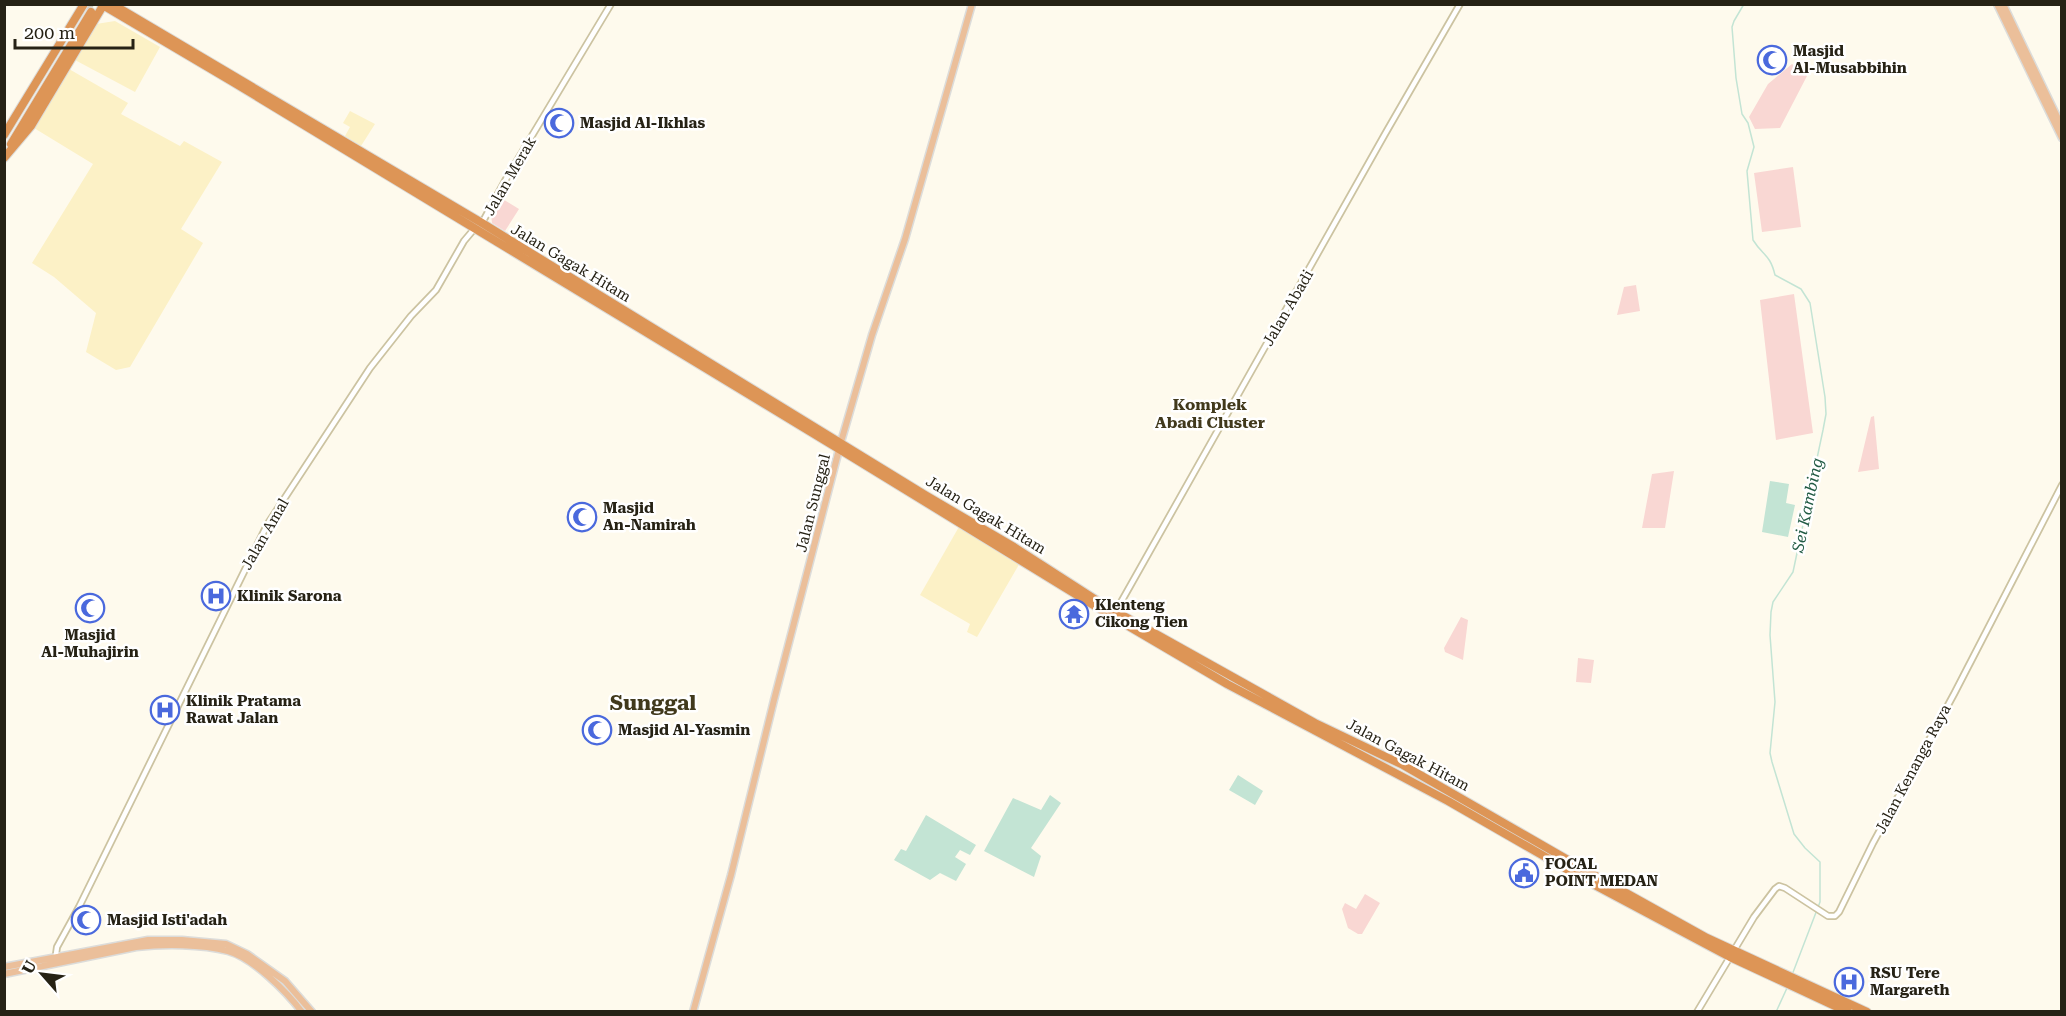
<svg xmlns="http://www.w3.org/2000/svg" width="2066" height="1016" font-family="'Roboto Serif',serif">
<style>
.built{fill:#fcf1c6}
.green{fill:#f9d7d3}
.water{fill:#c3e4d4}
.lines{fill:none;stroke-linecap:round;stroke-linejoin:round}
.stream{stroke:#c3e4d4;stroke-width:1.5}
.highway-tunnel{stroke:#d3cfc2;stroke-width:8;stroke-dasharray:8 4;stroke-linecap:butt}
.minor-casing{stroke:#ccc3a1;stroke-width:8}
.major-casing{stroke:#dcdcda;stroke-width:9}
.highway-casing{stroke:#dcdcda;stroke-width:10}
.minor{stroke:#fff;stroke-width:4.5}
.major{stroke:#ebbf9a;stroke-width:6}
.highway{stroke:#dd9556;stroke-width:8}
.labels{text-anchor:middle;stroke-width:5;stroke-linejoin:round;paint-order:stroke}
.poi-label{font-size:15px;font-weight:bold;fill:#262215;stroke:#fff;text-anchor:start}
.street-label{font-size:15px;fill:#262215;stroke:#fff}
.neighbourhood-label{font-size:16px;font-weight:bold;fill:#41391c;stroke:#fff}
.water-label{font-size:16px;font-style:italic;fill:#225c45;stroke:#fff}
.district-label{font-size:21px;font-weight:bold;fill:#41391c;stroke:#fff}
</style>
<rect width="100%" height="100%" fill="#fefaed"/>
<path class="built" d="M115,21L160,47L135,92L75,60L96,24Z
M69,69L128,103L121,114L180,146L184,141L222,162L181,229L203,243L130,367L116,370L86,352L96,313L54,277L32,263L93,164L34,128Z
M350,111L375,124L361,146L345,136L350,127L343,123Z
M960,525L1021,561L977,637L967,632L970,624L920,595Z"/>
<path class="green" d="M1792,64L1807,76L1780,128L1755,129L1749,117L1768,84Z
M1793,167L1801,227L1762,232L1754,173Z
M501,198L519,209L505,231L492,223L491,214Z
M1636,285L1640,311L1617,315L1624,287Z
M1794,294L1813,433L1776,440L1760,300Z
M1874,416L1879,469L1858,472L1871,417Z
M1674,471L1665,528H1642L1652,474Z
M1461,617L1468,620L1463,660L1445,652L1444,648Z
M1578,658L1594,660L1591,683L1576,682Z
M1365,894L1380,903L1362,934H1358L1348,928L1342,909L1345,903L1356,909Z"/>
<path class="water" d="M1770,481L1789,484L1786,503L1795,505L1788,537L1762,532Z
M1238,775L1263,791L1255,805L1229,790Z
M1050,795L1061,803L1031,848L1041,856L1034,877L984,851L1013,798L1041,810Z
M926,815L976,845L970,855L960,850L955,857L966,864L956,881L940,873L930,880L894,860L901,849L906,851Z"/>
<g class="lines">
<path class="stream" d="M1744,4L1734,21L1732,27L1736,78L1742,114L1748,123L1754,147L1747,171L1753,240C1763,256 1770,254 1775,275L1801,289L1810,303L1825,397L1826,414L1823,430L1793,572L1773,602L1771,612L1770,635L1775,702L1770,753L1772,762L1794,834L1805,848L1820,862V902L1792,975
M1776,1012L1787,988"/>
<path class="highway-tunnel" d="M87,10L90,4"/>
<g class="minor-casing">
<path id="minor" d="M482,223L506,179L611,4
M1116,611L1385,134L1460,4
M55,961L57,947L79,907L267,525L370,368L411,316L436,290L464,241L475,228
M1697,1012L1754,917L1775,889L1779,886L1785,888L1828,916H1835L1839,912L1873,843L1954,694L2062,485"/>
</g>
<g class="major-casing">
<path id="major" d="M1997,4L2062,138
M2003,4L2062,127
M4,967L148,940H182L226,944L247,954L285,981L312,1012
M4,974L136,947C164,944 201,944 228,951C253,958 286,991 302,1012
M693,1012L731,875L774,700L841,442L872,335L905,239L972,4"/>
</g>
<g class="highway-casing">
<path id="highway" d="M101,4L233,82L839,449L1113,617L1227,684L1448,801L1589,882L1730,957L1848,1012
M112,4L482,223L925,495L1014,547L1104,605L1315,723L1403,765L1601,879L1707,938L1867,1012
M4,135L84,4
M11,144L91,12
M4,158L31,126L104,4"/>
</g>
<use href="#minor" class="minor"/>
<use href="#major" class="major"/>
<use href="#highway" class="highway"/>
</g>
<defs>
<g id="mosque-ring" transform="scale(1.5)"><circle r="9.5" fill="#fff" stroke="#4a69dd" stroke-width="1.5"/><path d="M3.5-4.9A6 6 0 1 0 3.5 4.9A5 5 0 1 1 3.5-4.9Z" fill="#4a69dd"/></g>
<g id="hospital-ring" transform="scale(1.5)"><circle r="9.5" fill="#fff" stroke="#4a69dd" stroke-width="1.5"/><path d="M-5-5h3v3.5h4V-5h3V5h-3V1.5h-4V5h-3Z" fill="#4a69dd"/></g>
<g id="temple-ring" transform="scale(1.5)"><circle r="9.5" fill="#fff" stroke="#4a69dd" stroke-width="1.5"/><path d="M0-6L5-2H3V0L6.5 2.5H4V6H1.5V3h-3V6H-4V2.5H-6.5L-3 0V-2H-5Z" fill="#4a69dd"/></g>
<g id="civic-ring" transform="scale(1.5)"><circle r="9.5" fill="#fff" stroke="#4a69dd" stroke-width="1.5"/><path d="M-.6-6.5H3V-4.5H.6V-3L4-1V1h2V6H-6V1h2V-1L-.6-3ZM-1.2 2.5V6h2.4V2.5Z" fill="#4a69dd"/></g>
</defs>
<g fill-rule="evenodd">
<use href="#mosque-ring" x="1772" y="60"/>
<use href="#mosque-ring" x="559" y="123"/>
<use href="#mosque-ring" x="582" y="517"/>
<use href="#hospital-ring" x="216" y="596"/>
<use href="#mosque-ring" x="90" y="608"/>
<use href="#temple-ring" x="1074" y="614"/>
<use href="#hospital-ring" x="165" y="710"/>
<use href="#mosque-ring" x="597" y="730"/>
<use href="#civic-ring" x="1524" y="873"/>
<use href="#mosque-ring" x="86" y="920"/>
<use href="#hospital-ring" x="1849" y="982"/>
</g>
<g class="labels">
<g class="poi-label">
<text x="1793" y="56">Masjid<tspan x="1793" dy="17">Al-Musabbihin</tspan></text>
<text x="580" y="128">Masjid Al-Ikhlas</text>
<text x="603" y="513">Masjid<tspan x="603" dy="17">An-Namirah</tspan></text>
<text x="237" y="601">Klinik Sarona</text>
<text x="1095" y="610">Klenteng<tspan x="1095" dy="17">Cikong Tien</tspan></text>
<text x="90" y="640" text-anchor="middle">Masjid<tspan x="90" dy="17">Al-Muhajirin</tspan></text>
<text x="186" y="706">Klinik Pratama<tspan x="186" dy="17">Rawat Jalan</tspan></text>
<text x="618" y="735">Masjid Al-Yasmin</text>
<text x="1545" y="869">FOCAL<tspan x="1545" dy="17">POINT MEDAN</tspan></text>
<text x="107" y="925">Masjid Isti'adah</text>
<text x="1870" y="978">RSU Tere<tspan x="1870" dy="17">Margareth</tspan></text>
</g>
<g class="street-label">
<text transform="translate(510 176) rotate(-60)" y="5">Jalan Merak</text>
<text transform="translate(571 263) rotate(31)" y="5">Jalan Gagak Hitam</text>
<text transform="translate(1288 308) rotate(-60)" y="5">Jalan Abadi</text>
<text transform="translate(813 503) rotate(-76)" y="5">Jalan Sunggal</text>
<text transform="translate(986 515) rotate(31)" y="5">Jalan Gagak Hitam</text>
<text transform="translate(265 534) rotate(-60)" y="5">Jalan Amal</text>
<text transform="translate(1408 755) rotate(28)" y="5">Jalan Gagak Hitam</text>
<text transform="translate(1913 769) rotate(-62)" y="5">Jalan Kenanga Raya</text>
</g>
<g class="neighbourhood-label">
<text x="1210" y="410">Komplek<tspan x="1210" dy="18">Abadi Cluster</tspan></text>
</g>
<g class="water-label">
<text transform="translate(1807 505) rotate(-78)" y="6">Sei Kambing</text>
</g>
<g class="district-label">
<text x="653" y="710">Sunggal</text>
</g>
</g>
<rect width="2066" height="1016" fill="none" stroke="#262215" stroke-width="12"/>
<g transform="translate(42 974) rotate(298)" stroke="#ffffff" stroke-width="4.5" paint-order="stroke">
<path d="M0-4.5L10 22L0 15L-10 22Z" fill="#262215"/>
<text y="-9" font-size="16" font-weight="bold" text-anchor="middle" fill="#262215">U</text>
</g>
<path d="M15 39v9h118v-9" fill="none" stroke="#262215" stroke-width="3"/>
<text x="24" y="39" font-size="18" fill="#262215" stroke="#ffffff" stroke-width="4.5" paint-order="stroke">200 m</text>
</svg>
